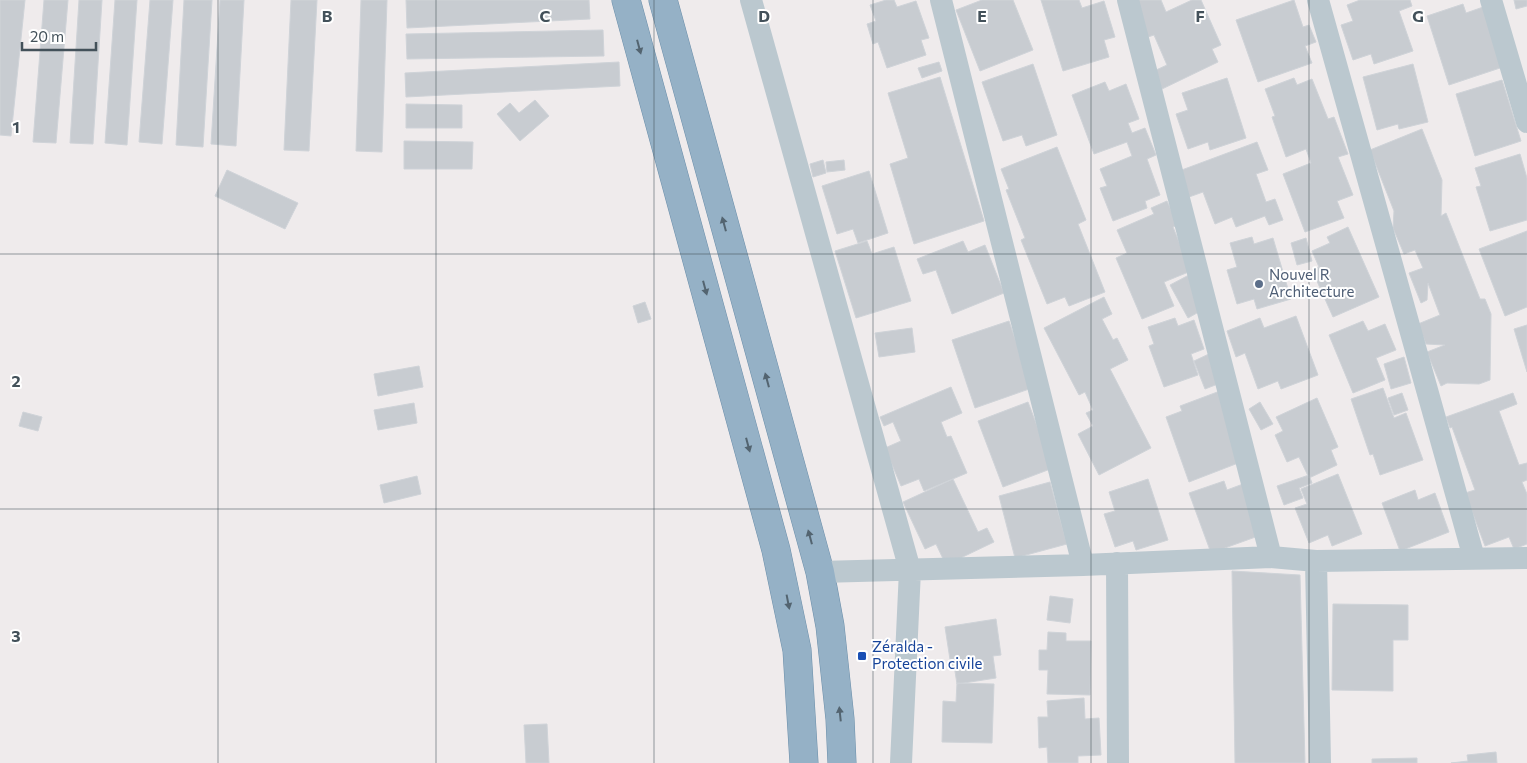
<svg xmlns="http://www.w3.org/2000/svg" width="1527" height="763" font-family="Commissioner,sans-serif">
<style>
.building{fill:#c8ccd1;stroke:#cfd3d8}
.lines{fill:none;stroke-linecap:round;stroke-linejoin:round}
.trunk-casing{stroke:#6c8faa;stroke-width:29}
.minor{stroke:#bbc8cf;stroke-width:22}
.trunk{stroke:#95b1c6;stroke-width:28}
.oneway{fill:#536470}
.grid{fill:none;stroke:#43515a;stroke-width:1;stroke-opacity:0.55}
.service-dot{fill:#5c6f8a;stroke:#fff;stroke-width:2}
.transit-dot{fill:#1a4fb4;stroke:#fff;stroke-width:2}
.labels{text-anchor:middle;stroke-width:4;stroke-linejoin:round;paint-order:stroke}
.service-label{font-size:15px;fill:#4e5e75;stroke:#fff;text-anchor:start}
.transit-label{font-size:15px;fill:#164399;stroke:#fff;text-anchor:start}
.grid-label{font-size:16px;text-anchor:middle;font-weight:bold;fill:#43515a;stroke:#fff;stroke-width:4;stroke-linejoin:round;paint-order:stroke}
</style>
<rect width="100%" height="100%" fill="#efebec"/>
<path class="building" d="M0,0H25L11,136L0,135Z
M44,0H68L56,143L33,142Z
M79,0H102L93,144L70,143Z
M115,0H137L127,145L105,143Z
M150,0H173L162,144L139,142Z
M184,0H212L203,147L176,145Z
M220,0H244L236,146L211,144Z
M291,0H317L309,151L284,150Z
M361,0H387L382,152L356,151Z
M406,0H589L590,19L407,28Z
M886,0H894L897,7L916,1L929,38L921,40L926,55L887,68L878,42L873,44L867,24L876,21L870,5Z
M982,0H1013L1033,50L980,71L956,10Z
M1041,0H1079L1082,8L1104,1L1115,37L1104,40L1109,57L1063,71Z
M1129,0H1161L1166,12L1192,0H1201L1221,45L1212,49L1218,62L1162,89L1154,71L1167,65L1154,35L1145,38Z
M1294,0L1303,27L1309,25L1316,42L1305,46L1312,63L1258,82L1236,20Z
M1360,0H1410L1412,6L1399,11L1413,51L1374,64L1371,54L1353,60L1341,25L1353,21L1347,5Z
M1514,0H1527V6L1516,9Z
M1463,4L1466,13L1489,5L1509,65L1449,85L1427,16Z
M603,30L604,56L407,59L406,34Z
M619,62L620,86L406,97L405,73Z
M939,62L942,71L922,78L918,68Z
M1033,64L1057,135L1026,146L1022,135L1003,141L982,82Z
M1413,64L1428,122L1399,129L1398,124L1377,130L1363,77Z
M940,77L984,221L914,244L890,164L908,158L888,93Z
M1227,78L1246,138L1210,150L1208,142L1188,149L1176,114L1188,110L1182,93Z
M1294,78L1297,85L1312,79L1328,119L1334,117L1348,154L1338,157L1353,195L1337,201L1344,218L1305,232L1283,174L1311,163L1306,149L1286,157L1272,117L1275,116L1265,89Z
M1502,80L1521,141L1475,156L1456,94Z
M1105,82L1109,91L1126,84L1139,119L1128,123L1132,133L1145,128L1156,155L1147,159L1160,195L1145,201L1147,208L1113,221L1100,188L1107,186L1100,169L1132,156L1127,142L1094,154L1072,95Z
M535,100L549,116L520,141L497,114L510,103L519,113Z
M406,104L462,105V128H406Z
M1422,129L1442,180L1441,216L1446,213L1480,299H1485L1491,314L1490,380L1479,384L1447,383L1441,386L1427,352L1445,345L1426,344L1418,324L1440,315L1428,283L1427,300L1421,303L1409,273L1423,268L1415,250L1404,254L1393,228L1394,211L1370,150Z
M404,141L473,142L472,169H404Z
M1257,142L1268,170L1256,174L1266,202L1275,199L1283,220L1269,225L1265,216L1236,227L1232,217L1215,224L1203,192L1189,197L1179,171Z
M1057,147L1086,220L1078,224L1105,292L1069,306L1065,297L1047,304L1021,240L1025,238L1006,190L1009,189L1001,169Z
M1520,154L1527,178V220L1490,231L1476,187L1481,186L1475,168Z
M823,160L826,173L813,177L810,164Z
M844,160L845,170L827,172L826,162Z
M227,170L298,203L285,229L215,196Z
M869,171L888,233L858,243L853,229L837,234L822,186Z
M1167,201L1178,225L1173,227L1191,271L1164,282L1174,306L1142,319L1116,258L1127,253L1117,230L1154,214L1151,208Z
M1348,227L1379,297L1333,317L1312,270L1319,267L1312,251L1330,243L1327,237Z
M1527,231V307L1505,316L1479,249Z
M1252,237L1254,244L1273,238L1291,299L1257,309L1254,299L1237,304L1227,270L1237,267L1230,243Z
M1306,238L1312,261L1297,265L1291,243Z
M867,241L872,254L894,247L911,301L856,318L835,251Z
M963,241L968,252L985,245L1004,293L952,314L936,270L923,274L917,259Z
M1189,275L1206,308L1188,318L1170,285Z
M1104,297L1112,314L1102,319L1113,340L1117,338L1128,360L1110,369L1151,448L1099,475L1078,434L1093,426L1086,413L1093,410L1085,392L1079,395L1044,328Z
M645,302L651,319L638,323L633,306Z
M1296,316L1318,375L1281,389L1278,381L1258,389L1245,353L1236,357L1227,331L1260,318L1264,328Z
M1175,318L1178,326L1194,320L1204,349L1191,354L1198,375L1164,387L1149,346L1154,344L1148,327Z
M1009,321L1032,388L975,408L952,340Z
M1363,321L1368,331L1385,324L1396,350L1376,358L1385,380L1353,393L1329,335Z
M1527,325V372L1514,329Z
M912,328L915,352L879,357L875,333Z
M1211,353L1223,382L1205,389L1194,361Z
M1404,357L1411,383L1391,389L1384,364Z
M419,366L423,387L378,396L374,374Z
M951,387L962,413L941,422L947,437L951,436L967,473L924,491L919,479L901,486L885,448L901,441L893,422L884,426L880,417Z
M1383,388L1394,418L1406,413L1423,460L1380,475L1373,454L1370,455L1351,399Z
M1220,391L1246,460L1189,482L1166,417L1182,411L1180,406Z
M1402,393L1408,410L1394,415L1388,398Z
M1513,393L1517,404L1499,411L1519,465L1527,463V480L1522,482L1527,494V544L1514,549L1509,537L1485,546L1465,493L1475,490L1452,427L1450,428L1446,417Z
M1317,398L1338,447L1331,450L1337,465L1309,478L1299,457L1287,462L1275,435L1283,431L1276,417Z
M1028,402L1053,468L1003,487L978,421Z
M1260,402L1273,424L1261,430L1249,409Z
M414,403L417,423L378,430L374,410Z
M23,412L42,417L38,431L19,426Z
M1338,474L1362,534L1332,546L1328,535L1309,543L1295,508L1307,504L1301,489Z
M1309,475L1312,483L1299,488L1303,498L1284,505L1277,486Z
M417,476L421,494L384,503L380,485Z
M953,479L978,532L987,528L994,542L946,565L936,544L925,549L903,502Z
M1148,479L1168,540L1136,550L1133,541L1115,547L1104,514L1115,511L1109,492Z
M1224,481L1227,490L1243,484L1261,535L1211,553L1189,493Z
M1050,482L1067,544L1015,558L999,496Z
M1415,490L1418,500L1435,493L1449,532L1400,551L1382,503Z
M1232,571L1300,575L1305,763H1235Z
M1050,596L1073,599L1070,623L1047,620Z
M1333,604L1408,605V640H1393V691L1332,690Z
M996,619L1001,655L993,656L996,678L957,684L954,665L951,666L945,627Z
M1048,632L1066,633V641H1091L1090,695L1047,694L1048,670H1039V650H1047Z
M957,683L994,684L992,743L942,742L943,701L956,702Z
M1084,698L1085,719L1099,718L1101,755L1078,756V763H1048L1047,747L1039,748L1038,717H1048L1047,701Z
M547,724L549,763H526L524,725Z
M1496,752L1497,763H1451L1468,761L1467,755Z
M1417,758V763H1372V759Z"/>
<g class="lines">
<g class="trunk-casing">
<path id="trunk" d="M626,0L776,550L797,650L804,763
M663,0L820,572L830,626L840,719L842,763"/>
</g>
<path class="minor" d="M751,0L910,570L901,763
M941,0L1083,565
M1128,0L1271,557
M1318,0L1474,558
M1491,0L1527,122
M1316,561L1320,763
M1117,563L1118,763
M820,572L1083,565L1271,557L1316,561L1527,558"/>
<use href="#trunk" class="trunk"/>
</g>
<defs><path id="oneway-solid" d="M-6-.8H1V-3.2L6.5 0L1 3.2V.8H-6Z" transform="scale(1.25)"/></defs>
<g class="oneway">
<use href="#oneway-solid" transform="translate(639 47) rotate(75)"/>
<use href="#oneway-solid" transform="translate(724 224) rotate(-105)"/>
<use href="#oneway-solid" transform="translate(705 288) rotate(75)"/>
<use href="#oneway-solid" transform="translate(767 380) rotate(-105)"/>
<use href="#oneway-solid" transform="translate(748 445) rotate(75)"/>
<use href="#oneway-solid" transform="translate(810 537) rotate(-105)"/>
<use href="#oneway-solid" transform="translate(788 602) rotate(79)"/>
<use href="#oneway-solid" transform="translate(840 714) rotate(-96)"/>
</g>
<path class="grid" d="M218,0V763M436,0V763M654,0V763M873,0V763M1091,0V763M1309,0V763M0,254H1527M0,509H1527"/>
<circle class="service-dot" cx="1259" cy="284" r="5"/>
<rect class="transit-dot" x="857" y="651" width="10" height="10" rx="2.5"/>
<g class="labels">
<g class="service-label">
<text x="1269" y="280">Nouvel R<tspan x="1269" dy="17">Architecture</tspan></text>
</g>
<g class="transit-label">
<text x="872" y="652">Zéralda -<tspan x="872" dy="17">Protection civile</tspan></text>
</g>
</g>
<g class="grid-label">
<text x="327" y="22">B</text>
<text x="545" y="22">C</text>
<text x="764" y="22">D</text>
<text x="982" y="22">E</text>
<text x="1200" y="22">F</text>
<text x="1418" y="22">G</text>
<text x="16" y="133">1</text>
<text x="16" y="387">2</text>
<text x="16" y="642">3</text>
</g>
<path d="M22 42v8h74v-8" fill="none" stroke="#43515a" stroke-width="2.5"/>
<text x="30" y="42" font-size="15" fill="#43515a" stroke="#ffffff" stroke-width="4" paint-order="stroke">20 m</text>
</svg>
